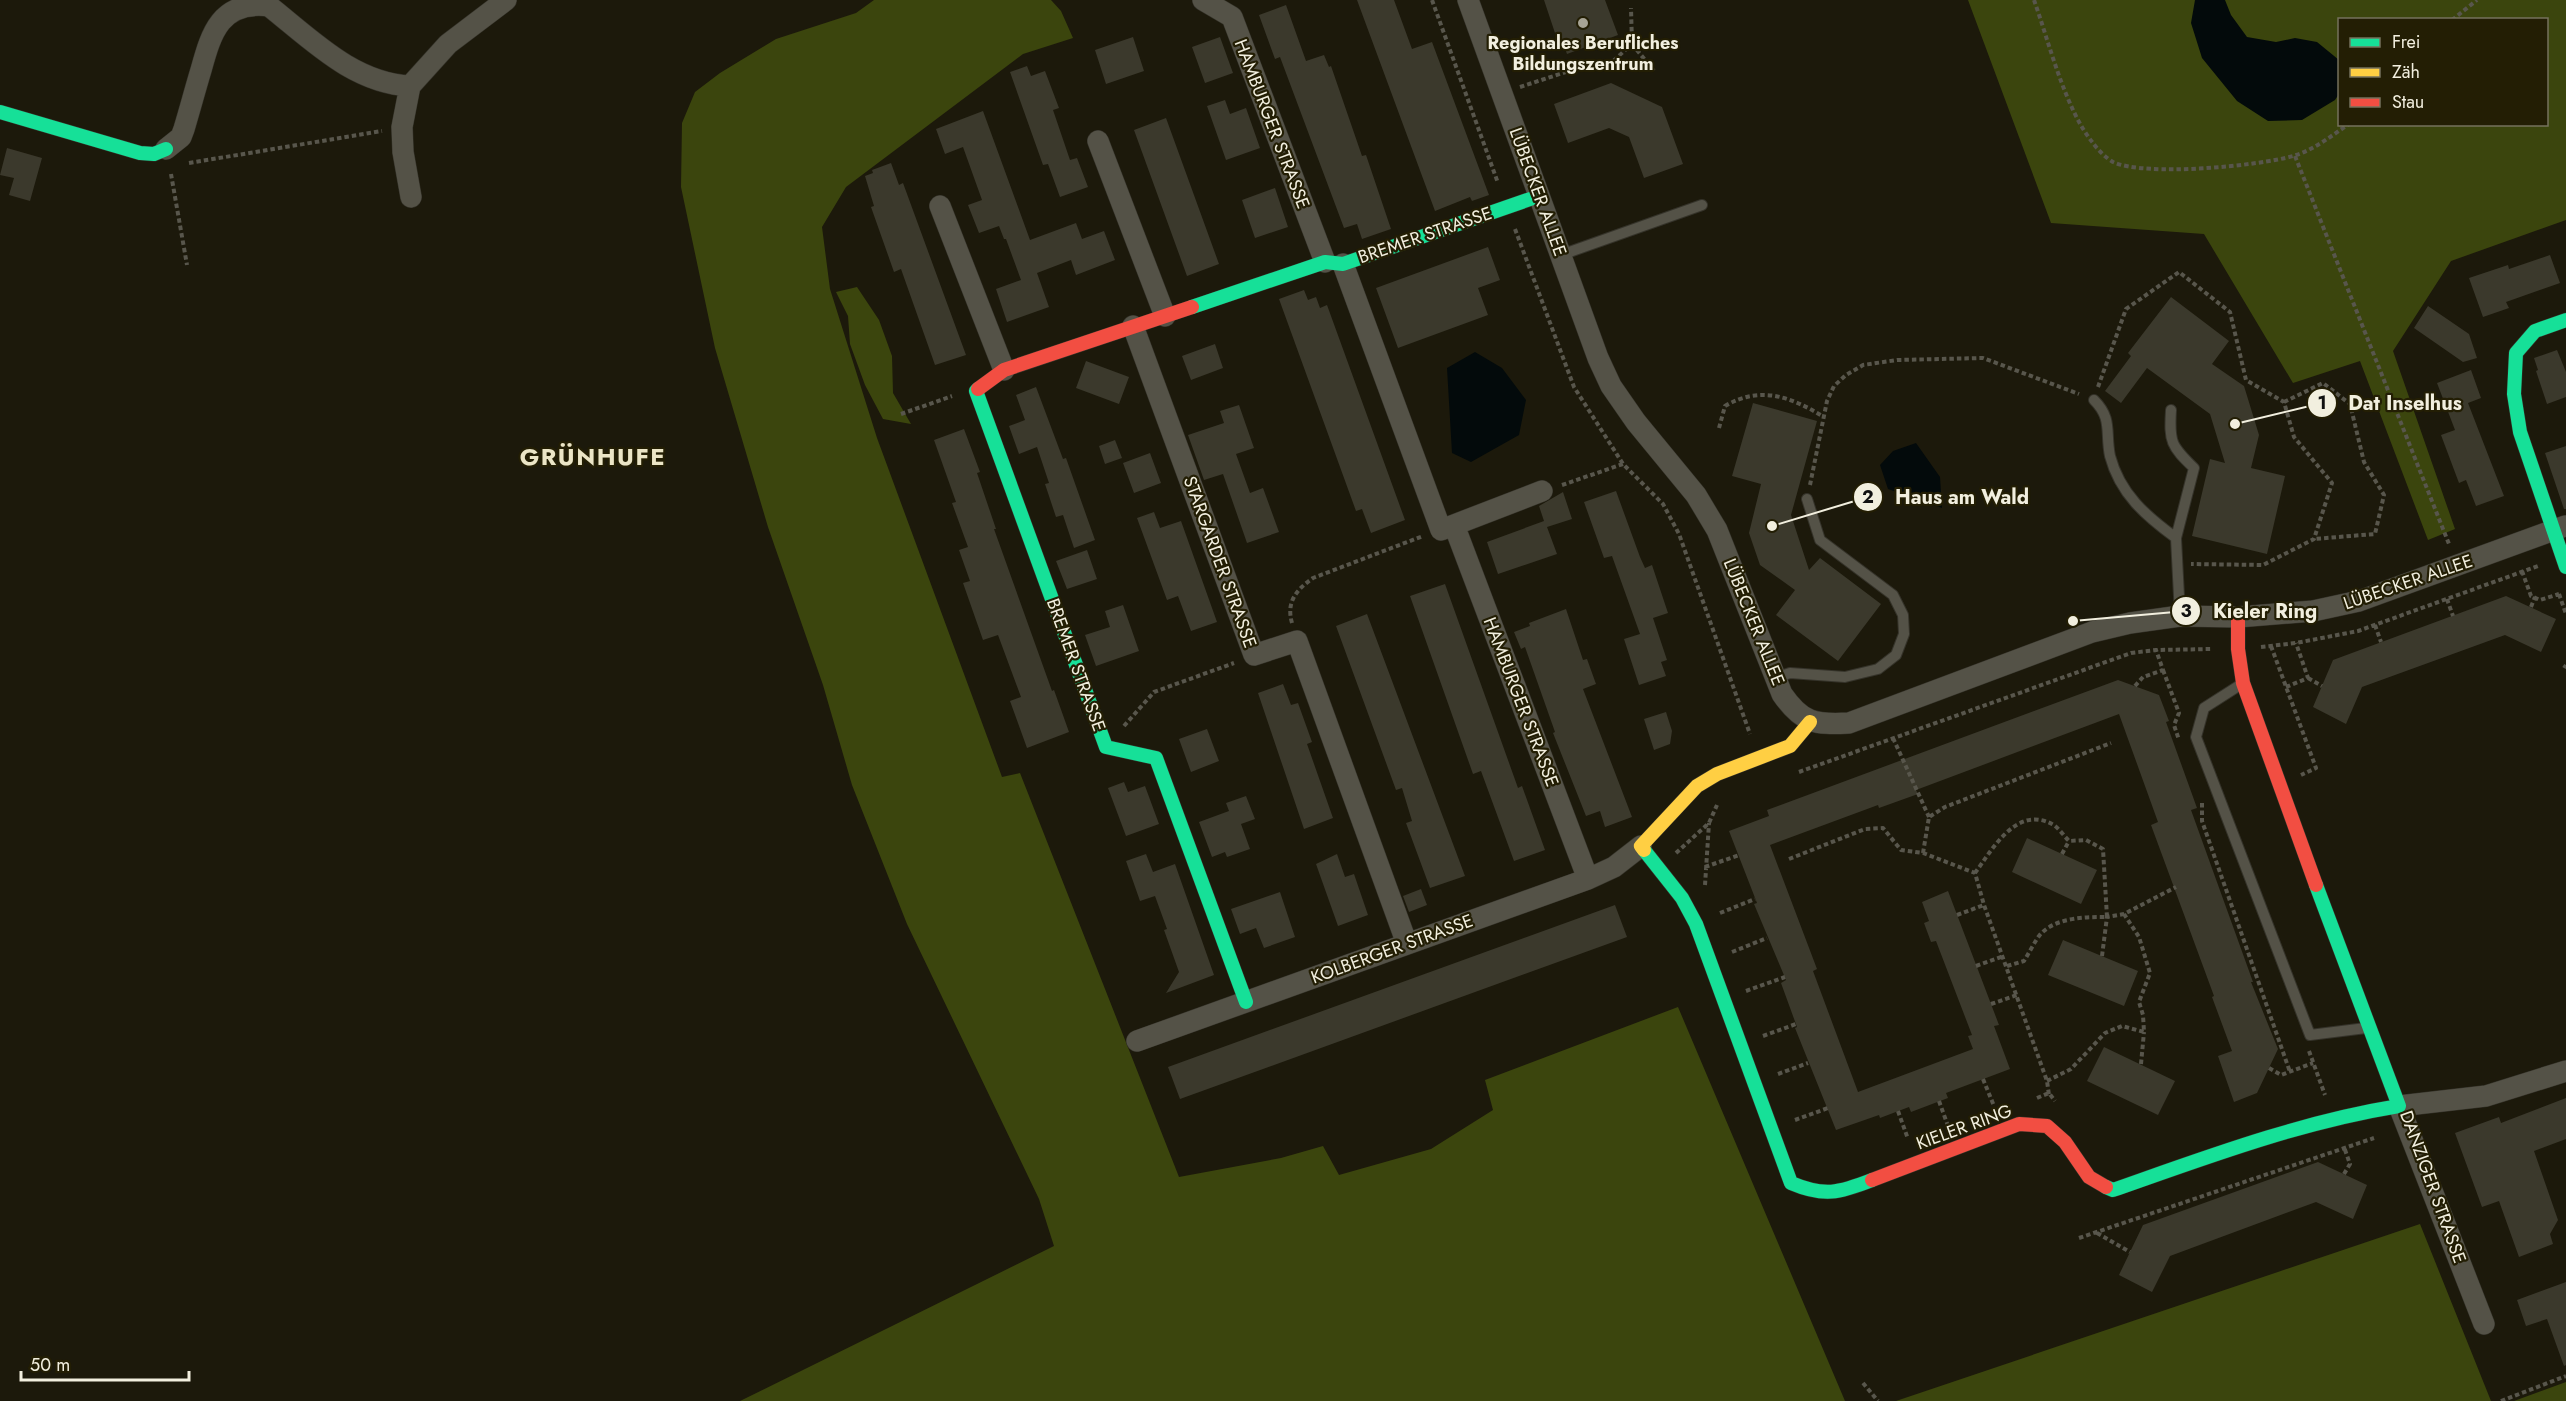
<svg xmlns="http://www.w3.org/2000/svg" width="2566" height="1401" font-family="Jost,sans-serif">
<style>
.green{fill:#3b450d;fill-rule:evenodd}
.water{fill:#030a0b}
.building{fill:#3b392c}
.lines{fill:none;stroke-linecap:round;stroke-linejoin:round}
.lane-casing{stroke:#35332a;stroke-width:12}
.street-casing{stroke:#35332a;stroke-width:22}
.fast-casing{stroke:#35332a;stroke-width:15}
.slow-casing{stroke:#35332a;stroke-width:15}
.jam-casing{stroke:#35332a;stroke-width:15}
.path{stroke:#58564c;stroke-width:4;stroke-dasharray:4.5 3;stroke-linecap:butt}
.lane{stroke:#545247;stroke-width:10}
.street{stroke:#545247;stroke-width:21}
.fast{stroke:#16e098;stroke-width:14}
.slow{stroke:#ffcf43;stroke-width:14}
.jam{stroke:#f24e42;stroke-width:14}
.poi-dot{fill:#a7a495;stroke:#231e04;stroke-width:2}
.labels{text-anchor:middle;stroke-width:4.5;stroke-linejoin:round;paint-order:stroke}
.poi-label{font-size:18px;font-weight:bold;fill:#f2efdf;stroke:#231e04}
.street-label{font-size:18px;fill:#f2efdf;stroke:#231e04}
.district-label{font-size:24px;font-weight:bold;letter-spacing:1.5px;fill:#ebe5c6;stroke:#231e04}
.leader{fill:none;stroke:#f2efdf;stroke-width:2}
.callout-dot{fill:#f2efdf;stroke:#231e04;stroke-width:2}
.mark-label{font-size:18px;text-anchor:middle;font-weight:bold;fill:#111}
.callout-label{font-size:20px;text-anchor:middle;font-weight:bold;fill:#f2efdf;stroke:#231e04;stroke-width:4.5;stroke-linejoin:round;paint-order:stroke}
</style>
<rect width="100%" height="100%" fill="#1c190b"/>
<path class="green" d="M874,0H1051L1061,11L1073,38L1023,54L846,187L822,227L830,289L877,438L1002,777L1020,773L1179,1177L1281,1158L1323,1146L1339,1175L1431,1149L1493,1110L1485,1080L1678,1007L1845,1401H740L1054,1246L1039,1199L907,924L852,785L823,685L768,527L715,348L681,187L682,123L695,92L720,73L776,39L856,13Z
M1968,0H2566V220L2451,261L2393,351L2455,529L2428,540L2360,361L2293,383L2204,234L2051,223ZM2340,20H2546V124H2340Z
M857,287L879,320L892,356L893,393L911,424L883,419L865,385L850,344L848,316L836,292Z
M2420,1224L2491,1401H1896Z
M2566,1382V1401H2514Z"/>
<path class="water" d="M2195,0H2225L2231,15L2247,37L2276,42L2295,38L2317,42L2339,60V94L2335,100L2302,120L2268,121L2237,101L2202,58L2191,23Z
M1475,352L1502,368L1526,400L1519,435L1471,462L1452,453L1447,368Z
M1916,443L1940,477L1942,508L1888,489L1880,465L1893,451Z"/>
<path class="building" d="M1357,0H1394L1412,49L1432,42L1489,195L1472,201L1470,197L1435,211Z
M1544,0H1605L1618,35L1567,54L1559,32L1555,33Z
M1286,5L1306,61L1324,55L1329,67L1331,66L1362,156L1366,155L1391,229L1362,239L1357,224L1344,228L1280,57L1275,59L1259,15Z
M1133,37L1144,71L1106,84L1095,50Z
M1220,37L1233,73L1205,83L1192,47Z
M1027,66L1031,76L1045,71L1059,108L1053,110L1070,160L1077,158L1088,187L1060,197L1048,164L1043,165L1010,72Z
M1611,83L1662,107L1683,164L1644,178L1629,137L1609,128L1568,143L1554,104Z
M1225,100L1230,114L1246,108L1260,148L1226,160L1207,106Z
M983,111L1030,240L1076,223L1082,239L1104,231L1115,260L1076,275L1071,260L1037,273L1049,307L1007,322L996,289L1021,280L1006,239H1004L999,226L979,233L968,205L982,200L963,147L945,154L936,129Z
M1166,118L1219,264L1187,276L1134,130Z
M7,148L42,158L30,201L9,195L14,178L0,175Z
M891,163L899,185L903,183L966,355L935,365L901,269L894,272L871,207L874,206L865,176L873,173L872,170Z
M1275,188L1288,227L1255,238L1242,200Z
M1488,247L1500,280L1478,288L1488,315L1398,348L1376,288Z
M2550,255L2560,283L2506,302L2509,308L2483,317L2469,278L2508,265L2509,269Z
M1304,290L1308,300L1316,297L1320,308L1327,305L1405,520L1371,533L1362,509L1356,511L1279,299Z
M2171,297L2229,341L2212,364L2244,386L2259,435L2251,468L2285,476L2267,554L2192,536L2210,459L2225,463L2210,414L2147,368L2121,403L2105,391L2131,356L2128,353Z
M2428,306L2469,334L2477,358L2463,362L2414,328Z
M1215,344L1223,368L1191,380L1182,356Z
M2557,350L2566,372V397L2547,404L2536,371L2538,370L2534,358Z
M1086,361L1129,377L1119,404L1076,388Z
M2471,370L2481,398L2468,403L2504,496L2476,506L2466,480L2459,483L2441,435L2455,430L2437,383Z
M1036,387L1063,459L1066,458L1095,540L1074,548L1063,515L1056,517L1045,484L1049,483L1037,447L1019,454L1009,426L1025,420L1016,395Z
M1753,403L1817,421L1791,515L1809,570L1820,558L1881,604L1838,661L1776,615L1795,590L1760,565L1749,533L1761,484L1732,476Z
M1239,405L1254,448L1236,454L1250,493L1263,488L1279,532L1247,543L1223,474L1204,480L1188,435L1224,423L1220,411Z
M964,429L980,472L977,473L996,529H994L1052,691L1054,690L1069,732L1027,748L1010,701L1021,697L998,635L983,640L963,583L970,581L959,550L968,547L952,503L956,502L934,440Z
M1115,440L1122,458L1105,464L1099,446Z
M2566,446V509H2564L2545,453Z
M1150,453L1161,483L1134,493L1123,463Z
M1616,491L1640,557L1645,568L1652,565L1668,613L1653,618L1667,660L1661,662L1666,676L1639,685L1624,639L1640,634L1612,556L1604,558L1584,502Z
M1563,492L1572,519L1547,527L1557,554L1498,574L1487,542L1544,521L1539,506Z
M1154,512L1160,528L1181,521L1217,622L1191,631L1178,596L1167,600L1137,518Z
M1087,550L1097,579L1067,589L1056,561Z
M1445,584L1518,788L1522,786L1545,850L1514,861L1481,771L1473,774L1410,596Z
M2506,596L2556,619L2541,652L2505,635L2362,687L2346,724L2313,707L2333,660Z
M1123,605L1139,651L1096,666L1085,635L1110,627L1105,611Z
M1566,609L1583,660L1587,659L1596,684L1583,689L1632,817L1605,827L1600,811L1586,816L1553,733L1555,732L1525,647L1521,649L1514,632L1530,626L1529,623Z
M1367,614L1465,876L1430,888L1406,823L1412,821L1402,788L1396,790L1336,626Z
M2118,680L2159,695L2169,721L2166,722L2197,808L2191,810L2253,982H2251L2278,1049L2257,1093L2234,1102L2218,1056L2232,1051L2212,997L2214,996L2151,825L2158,822L2119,714L1916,790L1918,794L1879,808L1878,805L1770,845L1817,969L1813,971L1858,1092L1973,1049L1968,1036L1972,1035L1936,941L1931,942L1924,923L1929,921L1922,902L1948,891L1999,1025L1994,1026L2010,1069L1946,1093L1948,1098L1911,1112L1909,1107L1880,1118L1879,1115L1836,1130L1795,1028L1797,1027L1781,983L1786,980L1754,904L1757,903L1729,831L1769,816L1767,810Z
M1283,684L1291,705L1298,703L1312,742L1307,744L1333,818L1304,829L1258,693Z
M1666,712L1672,731L1670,744L1654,750L1644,719Z
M1207,729L1219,761L1191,772L1179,739Z
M1124,782L1128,792L1145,786L1159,824L1126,836L1108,788Z
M1246,796L1255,819L1241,824L1250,849L1227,857L1225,852L1212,857L1199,822L1229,811L1226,803Z
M2027,838L2097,870L2081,904L2012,872Z
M1146,854L1153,872L1175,864L1214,975L1166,993L1179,972L1164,930L1167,929L1155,896L1140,901L1126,861Z
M1337,854L1345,877L1354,874L1368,915L1338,926L1316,864Z
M1421,889L1427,905L1409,912L1403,896Z
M1280,892L1295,937L1264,948L1256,928L1240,934L1231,909Z
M1615,905L1627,937L1180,1099L1168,1067Z
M2063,940L2138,971L2124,1006L2048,975Z
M2104,1047L2175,1081L2158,1115L2087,1081Z
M2566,1098V1139L2534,1151L2558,1220L2550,1234L2553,1244L2519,1257L2499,1201L2482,1207L2455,1133L2499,1117L2501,1123Z
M2318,1162L2367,1185L2353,1219L2316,1202L2170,1256L2152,1292L2119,1275L2143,1225Z
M2566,1282V1365L2564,1366L2547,1319L2526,1326L2517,1300Z"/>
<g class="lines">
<g class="lane-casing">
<path id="lane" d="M1561,255L1702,205
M2094,400C2113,419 2105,432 2110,456C2120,494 2146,516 2176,538L2180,616
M2171,410C2169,442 2171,446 2194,468L2176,538
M1775,678L1790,673L1845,677L1878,669L1896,655L1904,634L1903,615L1893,595L1820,540L1807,499
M2240,685L2204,708L2196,737L2310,1035L2366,1028"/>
</g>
<g class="street-casing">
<path id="street" d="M1203,0L1232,17L1325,262
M1468,0L1598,358L1611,386L1636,422L1696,495L1717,530L1782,694C1802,723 1815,725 1849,723L2092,632L2130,623L2180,616L2238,617L2313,611L2359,601L2565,526
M1098,141L1165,316
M166,149L181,137L184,129C190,109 195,90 201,70C211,34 220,0 269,6C312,40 353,83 410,86
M411,197L403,152L402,127L410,86L448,44L506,0
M940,206L1004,370
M1343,264L1441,530L1542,491
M1133,326L1254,655L1297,641L1407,944
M1454,525L1588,879
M1137,1041L1588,879L1614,867L1641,846
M2484,1324L2399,1106L2486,1096L2566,1071"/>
</g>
<g class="fast-casing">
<path id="fast" d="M0,112L140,153L154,154L166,149
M1192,307L1325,262L1343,264L1539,196
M2566,320L2535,331L2516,353L2514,394L2520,432L2566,567
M978,389L976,391L1106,747L1156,758L1246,1002
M1644,850L1682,898L1696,924L1791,1183C1824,1197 1839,1193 1872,1180
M2106,1187L2113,1190C2207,1157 2300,1122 2399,1106L2316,885"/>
</g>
<g class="slow-casing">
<path id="slow" d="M1644,850L1641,846L1697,786L1717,774L1790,746L1810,722"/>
</g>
<g class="jam-casing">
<path id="jam" d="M978,389L1004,370L1192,307
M2238,617V649L2243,683L2316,885
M1872,1180L2019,1124L2047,1126L2065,1142L2089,1177L2106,1187"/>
</g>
<path class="path" d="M1432,0L1498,183
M2034,0C2049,42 2065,109 2093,143C2097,149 2106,158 2113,162C2145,177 2258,166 2293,156C2314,150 2331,136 2349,124
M2452,20L2477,0
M1632,44L1654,71
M1520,87L1569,71L1612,62L1632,44L1631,8
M2295,156L2449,544
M189,163L382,131
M171,174L187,265
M1515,229L1574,387L1623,464L1663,504L1679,534L1750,734
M2098,387L2126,309L2179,272L2230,312L2246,380L2284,402L2294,437L2332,483L2314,539L2263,565L2191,564
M2284,402L2323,383L2350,404L2364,462L2384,495L2375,534L2314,539
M901,414L952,396
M1719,428L1725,406C1761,385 1791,397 1824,417
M1562,485L1623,464
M1810,485L1827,401L1834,386L1846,375L1863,365L1897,360L1983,358L2079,394
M2522,571L2531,596L2540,600L2559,594
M2559,594L2566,614
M2447,599L2453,616
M2531,607L2535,597
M1292,623C1286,602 1296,590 1313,578L1423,536
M2375,625L2381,642
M2271,646L2316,768L2301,775
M2261,647L2296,643L2358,631L2538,566
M2564,668L2566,665
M2163,670L2179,713L2174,725L2179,740
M2308,678L2322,686
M2135,686L2143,677L2163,670L2156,650
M2286,687L2308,678L2296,643
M1124,726L1154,692L1234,663
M1893,738L1929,817
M1799,772L2131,653L2156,650L2212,649
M2202,803V821L2290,1072
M1676,853L1709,823L1717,805
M1923,853L1929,817L1945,807L2111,743
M2062,854L2069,841
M1789,859L1865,829L1883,828L1901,850L1923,853L1975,873L1984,905L2047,1081L2049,1095
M1705,867L1739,855
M1975,873C1992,850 2016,805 2052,824C2058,827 2064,836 2069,841L2086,840L2103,849L2107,917C2086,917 2054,917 2039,936C2034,943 2029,953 2024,961L2007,966
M1705,885L1709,823
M1720,913L1755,899
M1957,915L1984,905
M1732,952L1767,938
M2102,956L2107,917L2124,914L2176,887
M1976,966L2004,956
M1746,991L1785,977
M1991,1004L2017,995
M1763,1036L1796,1024
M2309,1051L2325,1095
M2141,1064L2144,1032
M2269,1068L2281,1075L2313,1063
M1778,1074L1808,1063
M1983,1079L1994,1106
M2047,1081L2071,1069L2105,1033L2122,1026L2144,1032L2143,1015L2139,1002L2150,973L2139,937L2124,914
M2037,1098L2049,1093L2055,1101
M1939,1101L1948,1126
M1898,1111L1908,1139
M1795,1120L1828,1108
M2344,1174L2350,1164L2344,1147
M2097,1233L2130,1252
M2079,1238L2374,1138
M1863,1383L1878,1401
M2501,1401L2566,1376"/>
<use href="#lane" class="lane"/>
<use href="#street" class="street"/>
<use href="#fast" class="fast"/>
<use href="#slow" class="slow"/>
<use href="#jam" class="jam"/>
</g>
<circle class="poi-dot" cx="1583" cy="23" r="6"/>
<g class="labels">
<g class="poi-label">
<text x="1583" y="49">Regionales Berufliches<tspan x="1583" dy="21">Bildungszentrum</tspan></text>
</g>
<g class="street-label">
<text transform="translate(1272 124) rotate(69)" y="6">HAMBURGER STRASSE</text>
<text transform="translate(1538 192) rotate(70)" y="6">LÜBECKER ALLEE</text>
<text transform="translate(1425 235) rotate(-19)" y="6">BREMER STRASSE</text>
<text transform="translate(1220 562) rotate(70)" y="6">STARGARDER STRASSE</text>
<text transform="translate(2408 582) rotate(-19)" y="6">LÜBECKER ALLEE</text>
<text transform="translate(1754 622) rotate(68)" y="6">LÜBECKER ALLEE</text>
<text transform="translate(1076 665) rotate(70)" y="6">BREMER STRASSE</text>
<text transform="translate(1521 702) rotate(69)" y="6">HAMBURGER STRASSE</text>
<text transform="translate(1392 949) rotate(-20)" y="6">KOLBERGER STRASSE</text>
<text transform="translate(1964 1127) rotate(-20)" y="6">KIELER RING</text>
<text transform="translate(2433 1187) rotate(70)" y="6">DANZIGER STRASSE</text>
</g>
<g class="district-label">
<text x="593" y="465">GRÜNHUFE</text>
</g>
</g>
<path class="leader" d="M2235 424L2322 403M1772 526L1868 497M2073 621L2186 611"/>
<g class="callout-dot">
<circle cx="2235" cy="424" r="6"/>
<circle cx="1772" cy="526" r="6"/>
<circle cx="2073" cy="621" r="6"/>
<circle cx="2322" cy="403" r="15"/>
<circle cx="1868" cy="497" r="15"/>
<circle cx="2186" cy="611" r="15"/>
</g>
<g class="mark-label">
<text x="2322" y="409">1</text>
<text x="1868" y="503">2</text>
<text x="2186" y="617">3</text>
</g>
<g class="callout-label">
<text x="2405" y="410">Dat Inselhus</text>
<text x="1962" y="504">Haus am Wald</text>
<text x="2265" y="618">Kieler Ring</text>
</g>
<rect x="2338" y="18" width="210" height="108" fill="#231e04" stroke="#76725c" stroke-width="1.5"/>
<rect x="2350" y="38" width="30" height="9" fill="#16e098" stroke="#76725c" stroke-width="1.5"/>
<text x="2392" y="48" font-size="18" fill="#f2efdf">Frei</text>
<rect x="2350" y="68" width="30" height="9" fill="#ffcf43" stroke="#76725c" stroke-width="1.5"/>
<text x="2392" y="78" font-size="18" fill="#f2efdf">Zäh</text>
<rect x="2350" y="98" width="30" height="9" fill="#f24e42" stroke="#76725c" stroke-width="1.5"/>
<text x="2392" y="108" font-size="18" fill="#f2efdf">Stau</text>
<path d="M21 1371v9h168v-9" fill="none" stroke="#f2efdf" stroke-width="3"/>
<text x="30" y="1371" font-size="18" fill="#f2efdf" stroke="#231e04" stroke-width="4.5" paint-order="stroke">50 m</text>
</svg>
